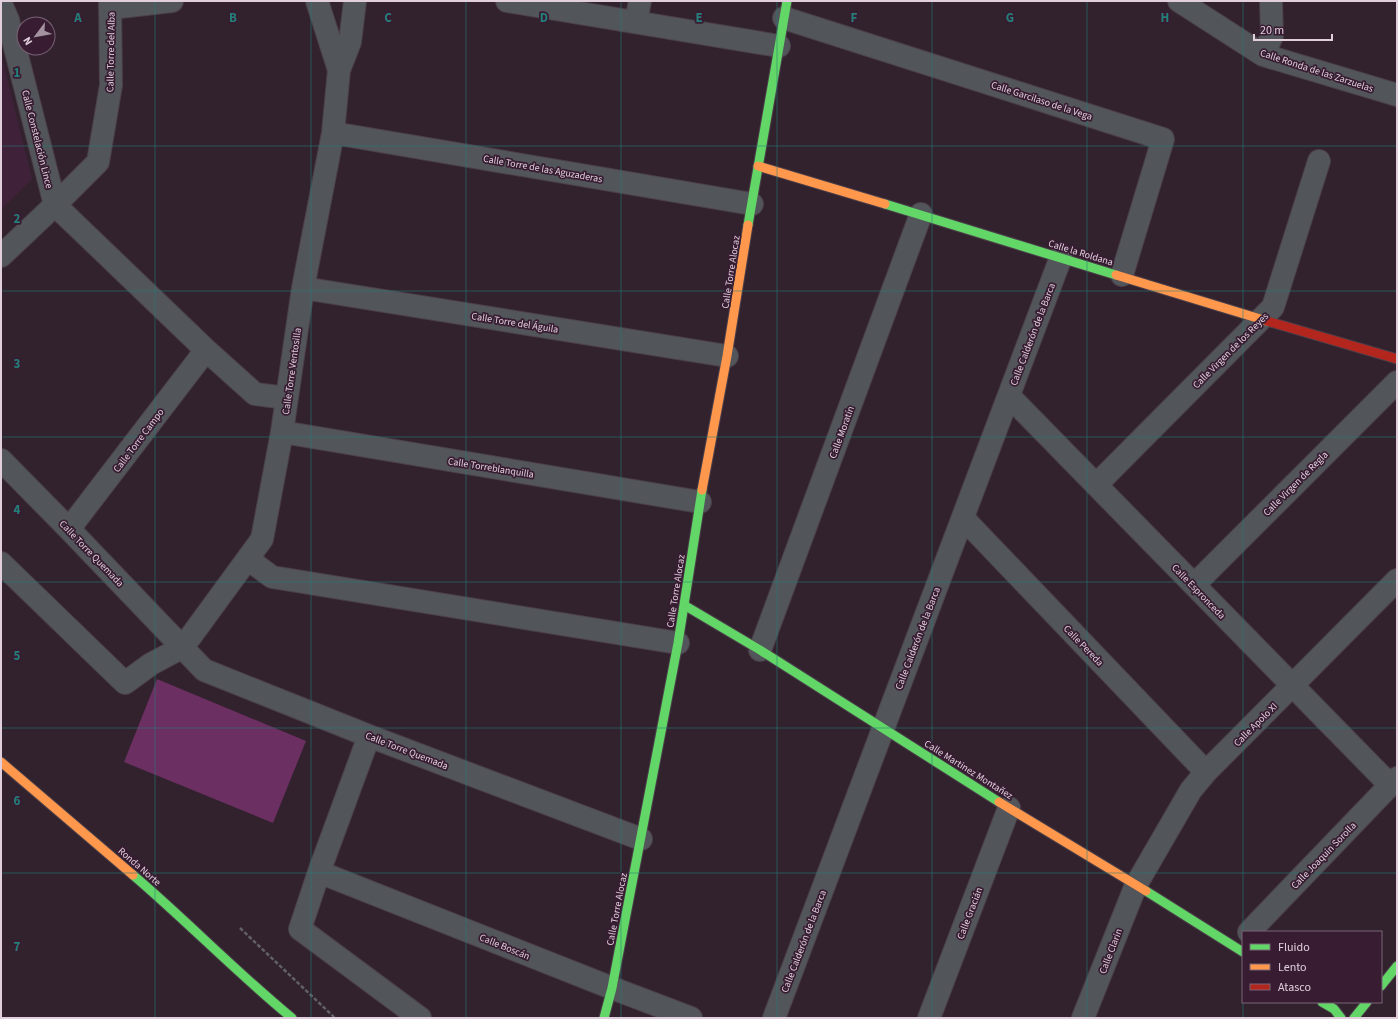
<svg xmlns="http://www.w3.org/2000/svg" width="1398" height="1019" font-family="'Source Sans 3',sans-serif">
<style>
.built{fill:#3f2139}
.pitch{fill:#6b2f61}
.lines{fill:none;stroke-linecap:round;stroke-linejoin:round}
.street-casing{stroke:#4b3f49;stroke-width:24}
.fast-casing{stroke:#4b3f49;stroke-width:11}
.slow-casing{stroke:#4b3f49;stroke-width:11}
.jam-casing{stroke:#4b3f49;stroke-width:11}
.path{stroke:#616064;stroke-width:2.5;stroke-dasharray:4 2;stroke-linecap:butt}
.street{stroke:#52555a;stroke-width:22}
.fast{stroke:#63d668;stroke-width:9}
.slow{stroke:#ff974d;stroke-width:9}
.jam{stroke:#b3261e;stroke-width:9}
.grid{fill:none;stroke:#247f79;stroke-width:1;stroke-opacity:0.55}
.labels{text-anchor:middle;stroke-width:3.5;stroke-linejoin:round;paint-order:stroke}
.street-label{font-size:10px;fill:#e1cfdd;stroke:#371c32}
.grid-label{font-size:13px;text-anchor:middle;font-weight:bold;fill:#247f79;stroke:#371c32;stroke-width:3.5;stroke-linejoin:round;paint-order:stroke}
</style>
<rect width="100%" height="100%" fill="#31222e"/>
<path class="built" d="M1,54L32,179L1,210Z"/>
<path class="pitch" d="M157,679L306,741L273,823L124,762Z"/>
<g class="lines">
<g class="street-casing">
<path id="street" d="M317,1L339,70
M507,1L779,46
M1179,1L1263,55L1397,95
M1,4L8,20L55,205
M111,8L172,1
M784,18L1163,139L1122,275
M636,21L640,1
M1263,55L1272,36L1271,1
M333,133L752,204
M55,205L98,162L111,85L110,1
M1,256L55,205L206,350L255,394L286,398
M303,288L727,356
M1009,396L1390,785
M282,432L700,502
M1,460L69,529L204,670L369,736L641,839
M1096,485L1273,307L1319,161
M963,518L1206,772
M69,529L206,350
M248,559L272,577L678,643
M1,563L125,683L151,664L183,647L262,539L282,432L303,288L333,133L339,70L350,42L355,1
M1194,585L1397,382
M760,650L921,214
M369,736L319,872L300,929L420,1018
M319,872L612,988L691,1018
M1249,932L1397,778
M774,1018L1061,257
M929,1018L1009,808
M1083,1018L1136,885L1191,790L1206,772L1397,580"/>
</g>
<g class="fast-casing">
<path id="fast" d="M885,204L1116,275
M748,225L787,1
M684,605L760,650L999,802
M133,875C187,921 237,973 292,1018
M1146,891L1243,952
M1381,986L1397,966
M1322,1002L1334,1009L1341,1018
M604,1018L612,988L678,643L702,490
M1354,1018L1367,1002"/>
</g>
<g class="slow-casing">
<path id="slow" d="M758,166L885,204
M1116,275L1267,321
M702,490L727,356L748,225
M1,762L133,875
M999,802L1146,891"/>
</g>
<g class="jam-casing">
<path id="jam" d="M1267,321L1397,359"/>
</g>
<path class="path" d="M240,928L335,1018"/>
<use href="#street" class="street"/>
<use href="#fast" class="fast"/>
<use href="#slow" class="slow"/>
<use href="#jam" class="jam"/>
</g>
<path class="grid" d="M155,1V1018M311,1V1018M466,1V1018M621,1V1018M777,1V1018M932,1V1018M1087,1V1018M1243,1V1018M1,146H1397M1,291H1397M1,437H1397M1,582H1397M1,728H1397M1,873H1397"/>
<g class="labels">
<g class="street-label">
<text transform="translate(110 52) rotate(-89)" y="4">Calle Torre del Alba</text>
<text transform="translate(1317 70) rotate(18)" y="4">Calle Ronda de las Zarzuelas</text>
<text transform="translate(1042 100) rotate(18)" y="4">Calle Garcilaso de la Vega</text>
<text transform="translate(38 139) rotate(76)" y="4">Calle Constelación Lince</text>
<text transform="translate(543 168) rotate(10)" y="4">Calle Torre de las Aguzaderas</text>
<text transform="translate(1081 252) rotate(17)" y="4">Calle la Roldana</text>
<text transform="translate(730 272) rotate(-81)" y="4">Calle Torre Alocaz</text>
<text transform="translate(515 322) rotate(9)" y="4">Calle Torre del Águila</text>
<text transform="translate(1032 334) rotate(-69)" y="4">Calle Calderón de la Barca</text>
<text transform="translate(1230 350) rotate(-45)" y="4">Calle Virgen de los Reyes</text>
<text transform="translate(291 371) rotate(-82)" y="4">Calle Torre Ventosilla</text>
<text transform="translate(841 432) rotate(-70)" y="4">Calle Moratín</text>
<text transform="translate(138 440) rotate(-53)" y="4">Calle Torre Campo</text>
<text transform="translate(491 467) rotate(9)" y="4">Calle Torreblanquilla</text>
<text transform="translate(1295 483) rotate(-45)" y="4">Calle Virgen de Regla</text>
<text transform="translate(92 553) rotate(46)" y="4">Calle Torre Quemada</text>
<text transform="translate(675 591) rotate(-81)" y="4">Calle Torre Alocaz</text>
<text transform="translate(1199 591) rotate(46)" y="4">Calle Espronceda</text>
<text transform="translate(917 638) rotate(-69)" y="4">Calle Calderón de la Barca</text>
<text transform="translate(1084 645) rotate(46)" y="4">Calle Pereda</text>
<text transform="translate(1255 724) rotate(-45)" y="4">Calle Apolo XI</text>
<text transform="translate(407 750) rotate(21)" y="4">Calle Torre Quemada</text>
<text transform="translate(969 769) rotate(32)" y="4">Calle Martinez Montañez</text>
<text transform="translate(1323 855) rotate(-46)" y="4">Calle Joaquin Sorolla</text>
<text transform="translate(140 866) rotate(41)" y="4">Ronda Norte</text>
<text transform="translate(616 909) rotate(-79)" y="4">Calle Torre Alocaz</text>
<text transform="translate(969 913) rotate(-69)" y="4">Calle Gracián</text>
<text transform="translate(803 941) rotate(-69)" y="4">Calle Calderón de la Barca</text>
<text transform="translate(505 946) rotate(22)" y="4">Calle Boscán</text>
<text transform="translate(1110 951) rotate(-69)" y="4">Calle Clarin</text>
</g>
</g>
<g class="grid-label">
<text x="78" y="22">A</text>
<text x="233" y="22">B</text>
<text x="388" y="22">C</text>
<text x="544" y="22">D</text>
<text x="699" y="22">E</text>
<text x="854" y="22">F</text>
<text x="1010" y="22">G</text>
<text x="1165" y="22">H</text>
<text x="17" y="77">1</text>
<text x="17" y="223">2</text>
<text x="17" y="368">3</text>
<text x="17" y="514">4</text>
<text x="17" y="660">5</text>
<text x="17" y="805">6</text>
<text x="17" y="951">7</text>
</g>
<rect width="1398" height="1019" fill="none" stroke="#e1cfdd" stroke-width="4"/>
<rect x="1242" y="931" width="140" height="72" fill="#371c32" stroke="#7b6476"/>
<rect x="1250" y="944" width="20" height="6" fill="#63d668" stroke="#7b6476"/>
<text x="1278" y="951" font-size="12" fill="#e1cfdd">Fluido</text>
<rect x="1250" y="964" width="20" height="6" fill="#ff974d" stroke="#7b6476"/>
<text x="1278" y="971" font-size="12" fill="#e1cfdd">Lento</text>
<rect x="1250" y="984" width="20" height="6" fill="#b3261e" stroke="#7b6476"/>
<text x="1278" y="991" font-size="12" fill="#e1cfdd">Atasco</text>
<g transform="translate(36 36) rotate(238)"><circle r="19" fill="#371c32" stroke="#7b6476"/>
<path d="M0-3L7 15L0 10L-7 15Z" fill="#a392a0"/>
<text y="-6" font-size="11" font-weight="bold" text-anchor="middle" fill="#e1cfdd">N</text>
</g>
<path d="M1254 34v6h78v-6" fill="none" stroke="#e1cfdd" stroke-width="2"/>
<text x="1260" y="34" font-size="12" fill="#e1cfdd" stroke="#371c32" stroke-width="3" paint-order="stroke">20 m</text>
</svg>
